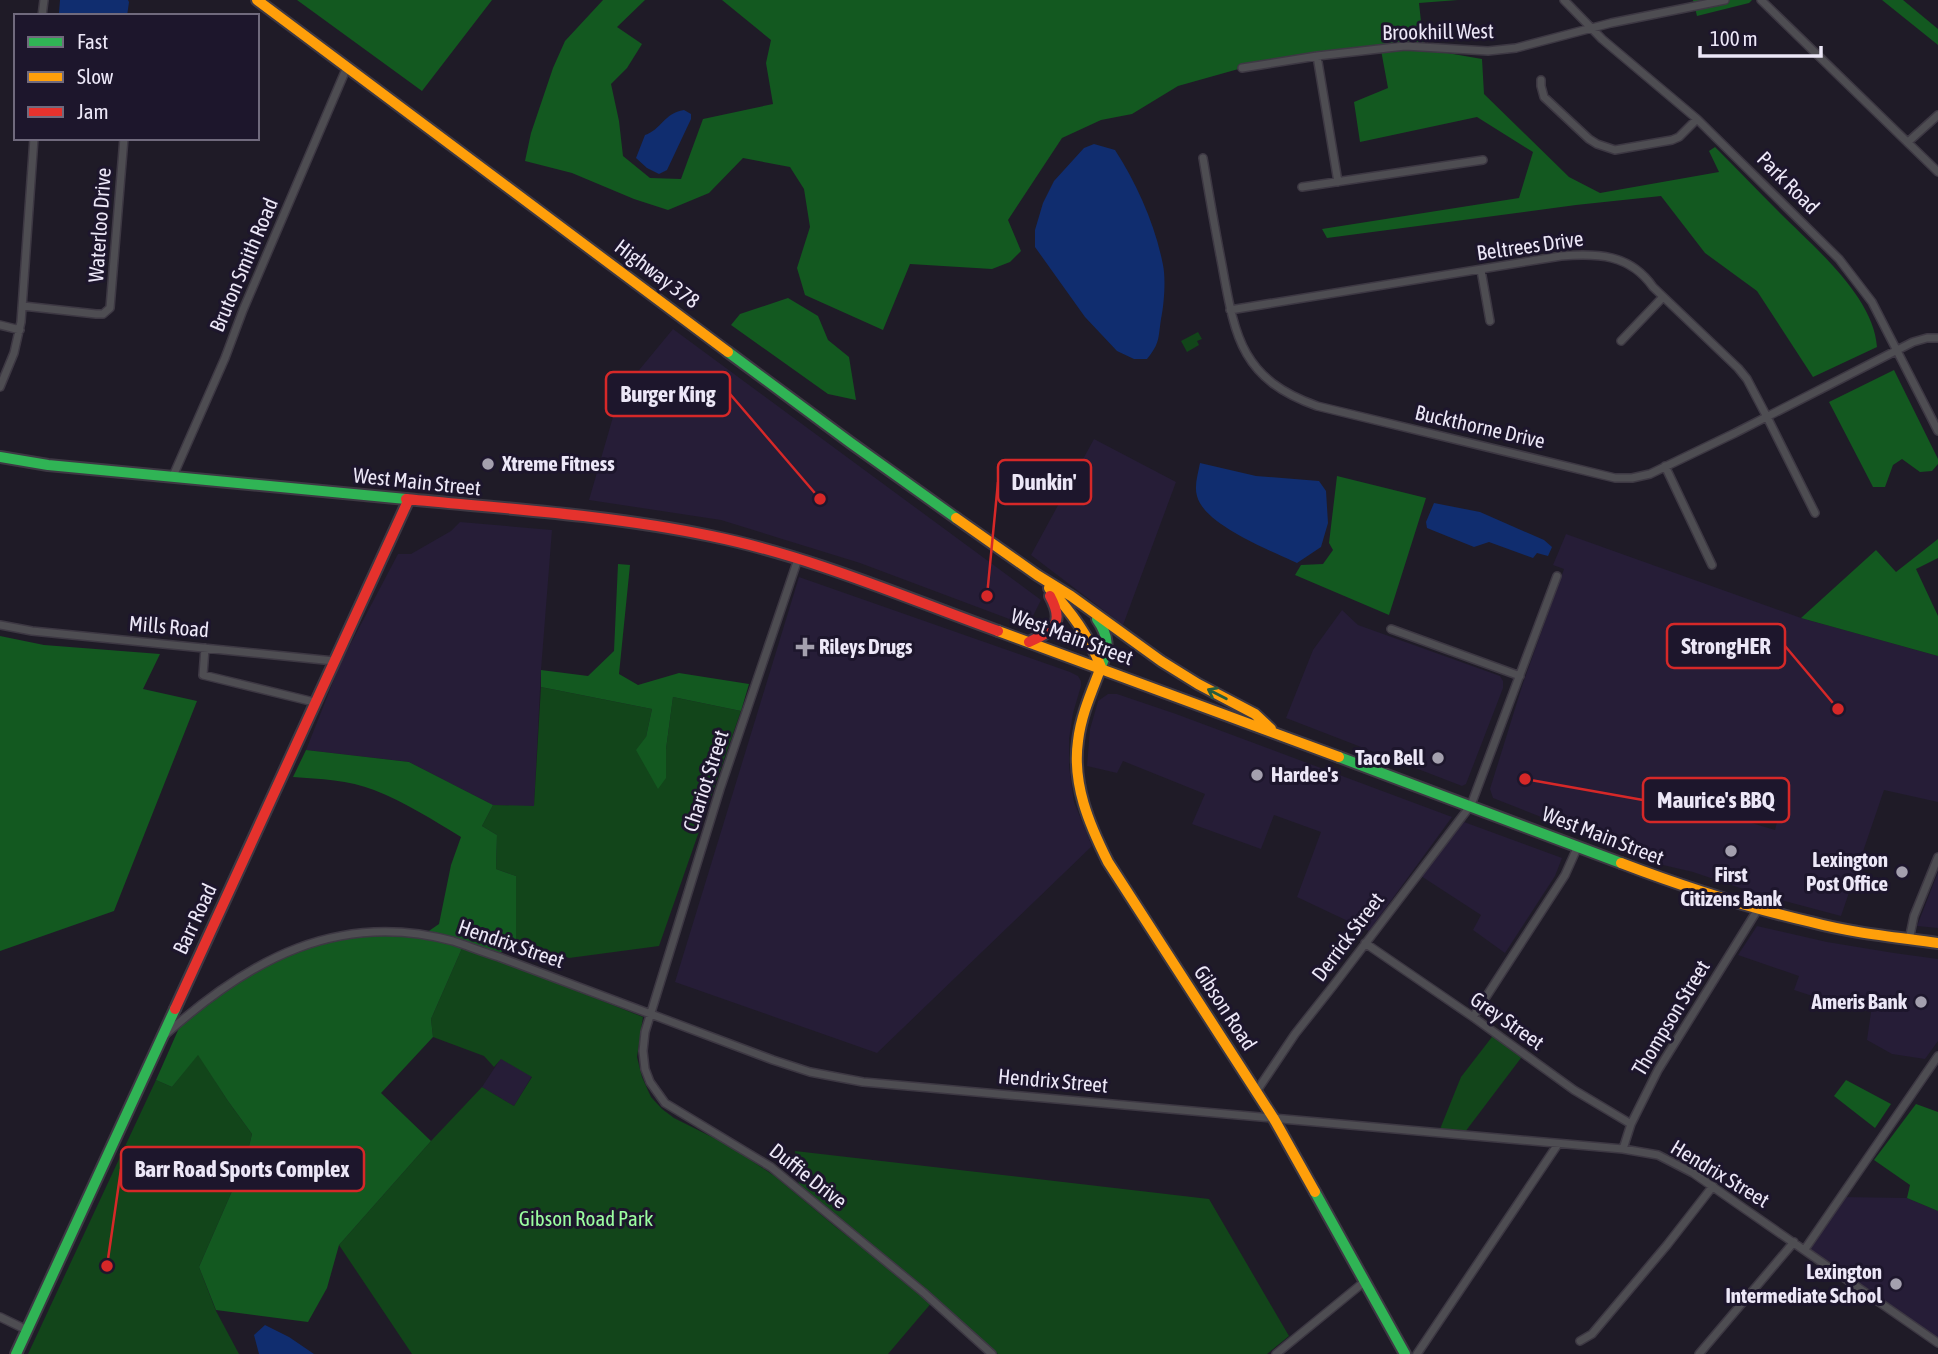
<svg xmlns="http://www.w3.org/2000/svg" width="1938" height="1354" font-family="'Asap Condensed',sans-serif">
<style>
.built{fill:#261d37;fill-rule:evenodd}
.green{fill:#12451a}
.forest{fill:#135920}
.water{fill:#102d6f}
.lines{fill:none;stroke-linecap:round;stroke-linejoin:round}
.street-casing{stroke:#3d3843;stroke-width:10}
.fast-casing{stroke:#3d3843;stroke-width:14}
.slow-casing{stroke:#3d3843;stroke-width:14}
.jam-casing{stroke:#3d3843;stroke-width:14}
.street{stroke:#4e4d52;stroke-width:7}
.fast{stroke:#30b455;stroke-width:10}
.slow{stroke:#ff9f0a;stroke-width:10}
.jam{stroke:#e5322d;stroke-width:10}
.oneway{stroke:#265d3e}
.poi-dot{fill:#a4a0ae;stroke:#1d162c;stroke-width:2.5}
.labels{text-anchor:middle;stroke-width:6;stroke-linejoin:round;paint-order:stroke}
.street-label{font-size:21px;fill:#ece7f7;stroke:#1d162c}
.poi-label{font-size:21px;font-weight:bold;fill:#ece7f7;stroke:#1d162c;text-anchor:end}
.park-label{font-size:21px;fill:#9bfea0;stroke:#1d162c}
.leader{fill:none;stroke:#d62828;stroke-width:2.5}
.callout-dot{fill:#d62828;stroke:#1d162c;stroke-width:2.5}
.callout{fill:#1d162c;stroke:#d62828;stroke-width:2.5}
.callout-label{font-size:23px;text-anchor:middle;font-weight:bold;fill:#ece7f7}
</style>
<rect width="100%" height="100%" fill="#1f1b27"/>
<path class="built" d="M673,329L1041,600L1028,626L860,563L721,520L589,500L615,410L635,375Z
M1094,439L1176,482L1123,625L1031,555Z
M460,522L552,530L541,670L534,807L493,805L409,762L306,750L341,662L398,554H411L451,531Z
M1566,534L1801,618L1938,656V802L1884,790L1841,916L1755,893L1693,872L1663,865L1493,798L1490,789L1523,683L1564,569L1553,565ZM1719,797L1779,814L1775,830L1715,812Z
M799,577L1070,672L1078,676L1081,681V686L1073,713L1069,739V767L1074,802L1092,846L877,1053L675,982Z
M1342,610L1358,625L1500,676L1503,681V688L1466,784L1462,786L1286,718L1313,650Z
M1108,694H1117L1176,714L1452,817L1369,931L1297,897L1321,832L1274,815L1261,849L1192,824L1205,794L1123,761L1117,773L1087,766L1090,729L1097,705L1098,701Z
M1464,822L1562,858L1555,876L1505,953L1473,930L1481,915L1421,876Z
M1938,872V928L1917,926Z
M1757,926L1827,942L1894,953L1938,959V1041L1925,1059L1892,1054L1867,1040L1871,1012L1840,1005L1794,990L1799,976L1738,955Z
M501,1058L532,1076L514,1106L482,1087Z
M1840,1197L1907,1198L1938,1211V1343L1805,1249Z"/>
<path class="green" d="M1198,332L1202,339L1197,341L1199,345L1187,352L1181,341Z
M541,687L652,709L646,737L666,778V749L673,697L741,711L659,946L569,958L516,940V876L496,869L497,835L482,826L493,805L534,806Z
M463,946L643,1017L637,1057L642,1077L651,1097L662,1109L674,1118L730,1146L776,1177L837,1228L933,1301L888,1354H412L339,1245L431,1141L482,1087L514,1106L532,1077L501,1059L494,1067L484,1056L433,1037L431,1019Z
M1495,1033L1524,1054L1462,1136L1438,1134L1461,1077Z
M198,1054L228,1101L252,1134L246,1159L199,1267L216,1311L239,1354H28L156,1080L172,1087Z
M795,1151L1209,1199L1289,1336L1267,1354H998L924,1288L799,1185Z"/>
<path class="forest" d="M297,0H492L422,91Z
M603,0H645L617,27L642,44L627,68L611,84L619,121L623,156L650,178L681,179L703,119L773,104L766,63L771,40L722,0H1458L1419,3L1424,49L1482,59L1484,94L1569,177L1600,193L1719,172L1709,151L1715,147C1737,169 1758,191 1780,213C1814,247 1874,297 1877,347L1813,377L1757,291L1705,253L1661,196L1576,205L1327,238L1322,229L1519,198L1533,152L1477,117L1360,142L1354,102L1388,88L1381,50L1242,68L1178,86L1132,114L1101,120L1062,138L1008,220L1021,251L1010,262L992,269L910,264L883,330L805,295L797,268L810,227L804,189L790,167L743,158L709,193L668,210L634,199L572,173L525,161L531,133L553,68L565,41Z
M1693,0H1752L1749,3L1697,16Z
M1882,0H1903L1938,29V45Z
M788,298L818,316L828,340L849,357L856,400L828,394L731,325L740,314Z
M1894,370L1938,459V464L1932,471L1920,472L1902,459L1893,465L1885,487H1873L1829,402Z
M1337,476L1426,498L1389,615L1295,575L1301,565L1323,564L1333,550L1329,543Z
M1938,539V558L1916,569L1938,616V656L1801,618L1876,550L1896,572Z
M618,564L630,565L619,674L638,685L679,673L749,684L741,711L673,697L666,749V778L658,789L636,750L646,737L652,709L541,687V670L588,676L614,651Z
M0,636L44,645L160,654L143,689L197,701L114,911L0,951Z
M306,750L409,762L493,805L482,826L497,835L496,869L516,876V940L499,954L463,946L431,1019L433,1037L381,1093L431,1141L339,1245L327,1288L308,1322L216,1310L199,1267L246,1159L252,1134L228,1101L198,1055L172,1087L156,1080L183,1019L217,991L299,947L361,933L423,935L439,924L451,865L461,837C433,820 405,802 374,790C349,780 320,779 293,777Z
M1846,1080L1891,1104L1875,1128L1834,1096Z
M1916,1104L1938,1112V1211L1907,1198L1910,1185L1874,1160Z"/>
<path class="water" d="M60,0H128L129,2L127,16H61L59,13Z
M684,110L691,114V119L667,170L659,174L647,168L636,158L645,135C661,130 664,113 684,110Z
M1094,144L1115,150C1137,184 1155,224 1163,265C1166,279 1164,305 1161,319C1158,339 1160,343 1147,359H1134L1117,351L1085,317L1035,247V230L1043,203L1054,181L1084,148Z
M1200,463L1256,476L1319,481L1326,491L1328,523L1321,547L1297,563C1272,551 1204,525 1197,496C1194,486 1198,474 1200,463Z
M1434,503L1480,512L1544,540L1552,547L1548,556L1537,553L1533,558L1489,542L1474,547L1427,528L1426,522Z
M265,1325L289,1337L314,1354H259L254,1335Z"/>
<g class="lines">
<g class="street-casing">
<path id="street" d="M1564,0L1602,39L1697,119L1839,259L1872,302L1938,431
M1761,0L1938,172
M42,16L44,0
M1317,56L1338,182
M1242,68L1317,56L1405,46L1488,51L1516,48L1611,23L1725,0
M1541,80V86L1544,97L1589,139L1597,144L1615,150L1672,140L1679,137L1697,119
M1908,142L1938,115
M1203,158C1209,194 1215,229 1222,265C1235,337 1241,379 1317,406L1615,478H1632L1650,474L1735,433L1913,342L1927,338H1938
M1302,187L1483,160
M1481,270L1490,321
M23,306L96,314H103L110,308L124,138
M1230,310L1561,256C1597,253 1630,254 1653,287L1738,368L1747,379L1767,417L1815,513
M0,325L20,330
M1621,341L1663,297
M0,387L14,353L21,322L34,138
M1665,466L1712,565
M173,476L225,358L243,310L347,67
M798,559L720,789L645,1032L643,1051L645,1069L650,1082L665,1103L771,1167L923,1292L992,1354
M0,625L32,631L334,661
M1391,629L1520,676
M205,648L203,675L314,702
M1909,940L1914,916L1938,857
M1365,943L1473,1017L1574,1090L1631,1124
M1473,1017L1565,875L1578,846
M166,1034C249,960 338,910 453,941C468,946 483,952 499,957L773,1060L810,1072L863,1082L1623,1149L1658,1155L1693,1173L1938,1343
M1256,1092L1295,1034L1333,986L1471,805L1557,576
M1623,1149L1631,1124L1658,1070L1758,909
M1805,1249L1938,1056
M0,1317L27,1330
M1580,1341L1592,1334L1667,1245L1713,1186
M1276,1354L1364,1282
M1417,1354L1558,1144
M1699,1354L1794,1242"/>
</g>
<g class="fast-casing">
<path id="fast" d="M728,352L851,443L956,518
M0,457L48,465L406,499
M1097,619C1109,636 1109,648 1101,667
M1339,757L1621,863
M1315,1192L1405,1354
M16,1354L175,1009"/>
</g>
<g class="slow-casing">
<path id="slow" d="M257,0L728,352
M956,518L1037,575L1071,596L1161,661L1198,684L1255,714L1271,729
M1049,588C1071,612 1089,636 1101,667
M998,631L1339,757
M1101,667C1092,691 1081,715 1078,741C1072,784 1089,824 1108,862L1274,1119L1315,1192
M1621,863C1684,887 1746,907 1811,922C1852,933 1896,937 1938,943"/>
</g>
<g class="jam-casing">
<path id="jam" d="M406,499C508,509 611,515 711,536C810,556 904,597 998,631
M1029,642C1054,630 1065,624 1050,596
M175,1009C253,840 329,670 408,501"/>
</g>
<use href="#street" class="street"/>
<use href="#fast" class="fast"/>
<use href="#slow" class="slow"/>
<use href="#jam" class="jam"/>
</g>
<defs><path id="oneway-shaft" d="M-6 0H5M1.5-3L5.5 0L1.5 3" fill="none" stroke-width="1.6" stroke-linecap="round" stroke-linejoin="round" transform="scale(1.75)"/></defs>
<use class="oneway" href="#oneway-shaft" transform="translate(1217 694) rotate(-153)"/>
<g class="poi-dot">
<circle cx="488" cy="464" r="7"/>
<path d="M801.5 636.5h7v7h7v7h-7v7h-7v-7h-7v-7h7z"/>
<circle cx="1438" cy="758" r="7"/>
<circle cx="1257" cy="775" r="7"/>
<circle cx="1731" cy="851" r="7"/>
<circle cx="1902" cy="872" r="7"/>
<circle cx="1921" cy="1002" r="7"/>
<circle cx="1896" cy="1284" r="7"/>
</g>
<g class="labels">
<g class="street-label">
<text transform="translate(1438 32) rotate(-1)" y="7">Brookhill West</text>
<text transform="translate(1788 183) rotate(45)" y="7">Park Road</text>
<text transform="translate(100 225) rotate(-86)" y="7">Waterloo Drive</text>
<text transform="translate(1530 246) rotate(-8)" y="7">Beltrees Drive</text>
<text transform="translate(244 265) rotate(-67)" y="7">Bruton Smith Road</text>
<text transform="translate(657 274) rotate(37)" y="7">Highway 378</text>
<text transform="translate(1480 427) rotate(13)" y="7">Buckthorne Drive</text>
<text transform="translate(417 482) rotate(6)" y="7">West Main Street</text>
<text transform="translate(169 627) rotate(5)" y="7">Mills Road</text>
<text transform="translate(1072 637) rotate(20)" y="7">West Main Street</text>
<text transform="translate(706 781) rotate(-72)" y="7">Chariot Street</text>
<text transform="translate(1603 836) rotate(21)" y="7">West Main Street</text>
<text transform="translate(195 919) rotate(-65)" y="7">Barr Road</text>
<text transform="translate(1348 937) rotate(-53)" y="7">Derrick Street</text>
<text transform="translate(511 944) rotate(19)" y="7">Hendrix Street</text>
<text transform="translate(1225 1008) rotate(57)" y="7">Gibson Road</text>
<text transform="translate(1671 1018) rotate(-59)" y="7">Thompson Street</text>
<text transform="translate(1507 1021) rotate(35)" y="7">Grey Street</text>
<text transform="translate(1053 1081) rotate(5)" y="7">Hendrix Street</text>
<text transform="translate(1720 1174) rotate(31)" y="7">Hendrix Street</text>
<text transform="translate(808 1176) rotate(38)" y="7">Duffie Drive</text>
</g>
<g class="poi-label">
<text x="502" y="471" text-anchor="start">Xtreme Fitness</text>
<text x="819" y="654" text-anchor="start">Rileys Drugs</text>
<text x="1424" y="765">Taco Bell</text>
<text x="1271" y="782" text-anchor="start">Hardee's</text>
<text x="1888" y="867">Lexington<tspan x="1888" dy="24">Post Office</tspan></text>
<text x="1731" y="882" text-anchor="middle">First<tspan x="1731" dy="24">Citizens Bank</tspan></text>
<text x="1907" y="1009">Ameris Bank</text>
<text x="1882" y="1279">Lexington<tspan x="1882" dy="24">Intermediate School</tspan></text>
</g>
<g class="park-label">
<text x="586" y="1226">Gibson Road Park</text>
</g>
</g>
<path class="leader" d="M820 499L730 394M987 596L998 482M1838 709L1785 646M1525 779L1643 800M107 1266L121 1169"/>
<g class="callout-dot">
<circle cx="820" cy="499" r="7"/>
<circle cx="987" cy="596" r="7"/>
<circle cx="1838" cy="709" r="7"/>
<circle cx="1525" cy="779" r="7"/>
<circle cx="107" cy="1266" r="7"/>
</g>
<g class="callout">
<rect x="606" y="372" width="124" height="44" rx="7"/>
<rect x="998" y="460" width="93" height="44" rx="7"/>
<rect x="1667" y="624" width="118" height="44" rx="7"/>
<rect x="1643" y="778" width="146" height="44" rx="7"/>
<rect x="121" y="1147" width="243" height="44" rx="7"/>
</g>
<g class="callout-label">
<text x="668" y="402">Burger King</text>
<text x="1044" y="490">Dunkin'</text>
<text x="1726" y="654">StrongHER</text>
<text x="1716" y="808">Maurice's BBQ</text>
<text x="242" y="1177">Barr Road Sports Complex</text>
</g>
<rect x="14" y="14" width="245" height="126" fill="#1d162c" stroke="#706a7d" stroke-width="2"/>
<rect x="28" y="37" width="35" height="10" fill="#30b455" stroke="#706a7d" stroke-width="2"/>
<text x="77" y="49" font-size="21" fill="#ece7f7">Fast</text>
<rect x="28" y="72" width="35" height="10" fill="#ff9f0a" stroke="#706a7d" stroke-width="2"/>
<text x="77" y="84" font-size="21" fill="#ece7f7">Slow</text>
<rect x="28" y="107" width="35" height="10" fill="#e5322d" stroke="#706a7d" stroke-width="2"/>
<text x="77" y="119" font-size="21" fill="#ece7f7">Jam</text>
<path d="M1700 46v10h121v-10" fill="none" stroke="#ece7f7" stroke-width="3.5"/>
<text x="1710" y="46" font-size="21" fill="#ece7f7" stroke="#1d162c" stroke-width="5" paint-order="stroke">100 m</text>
</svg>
